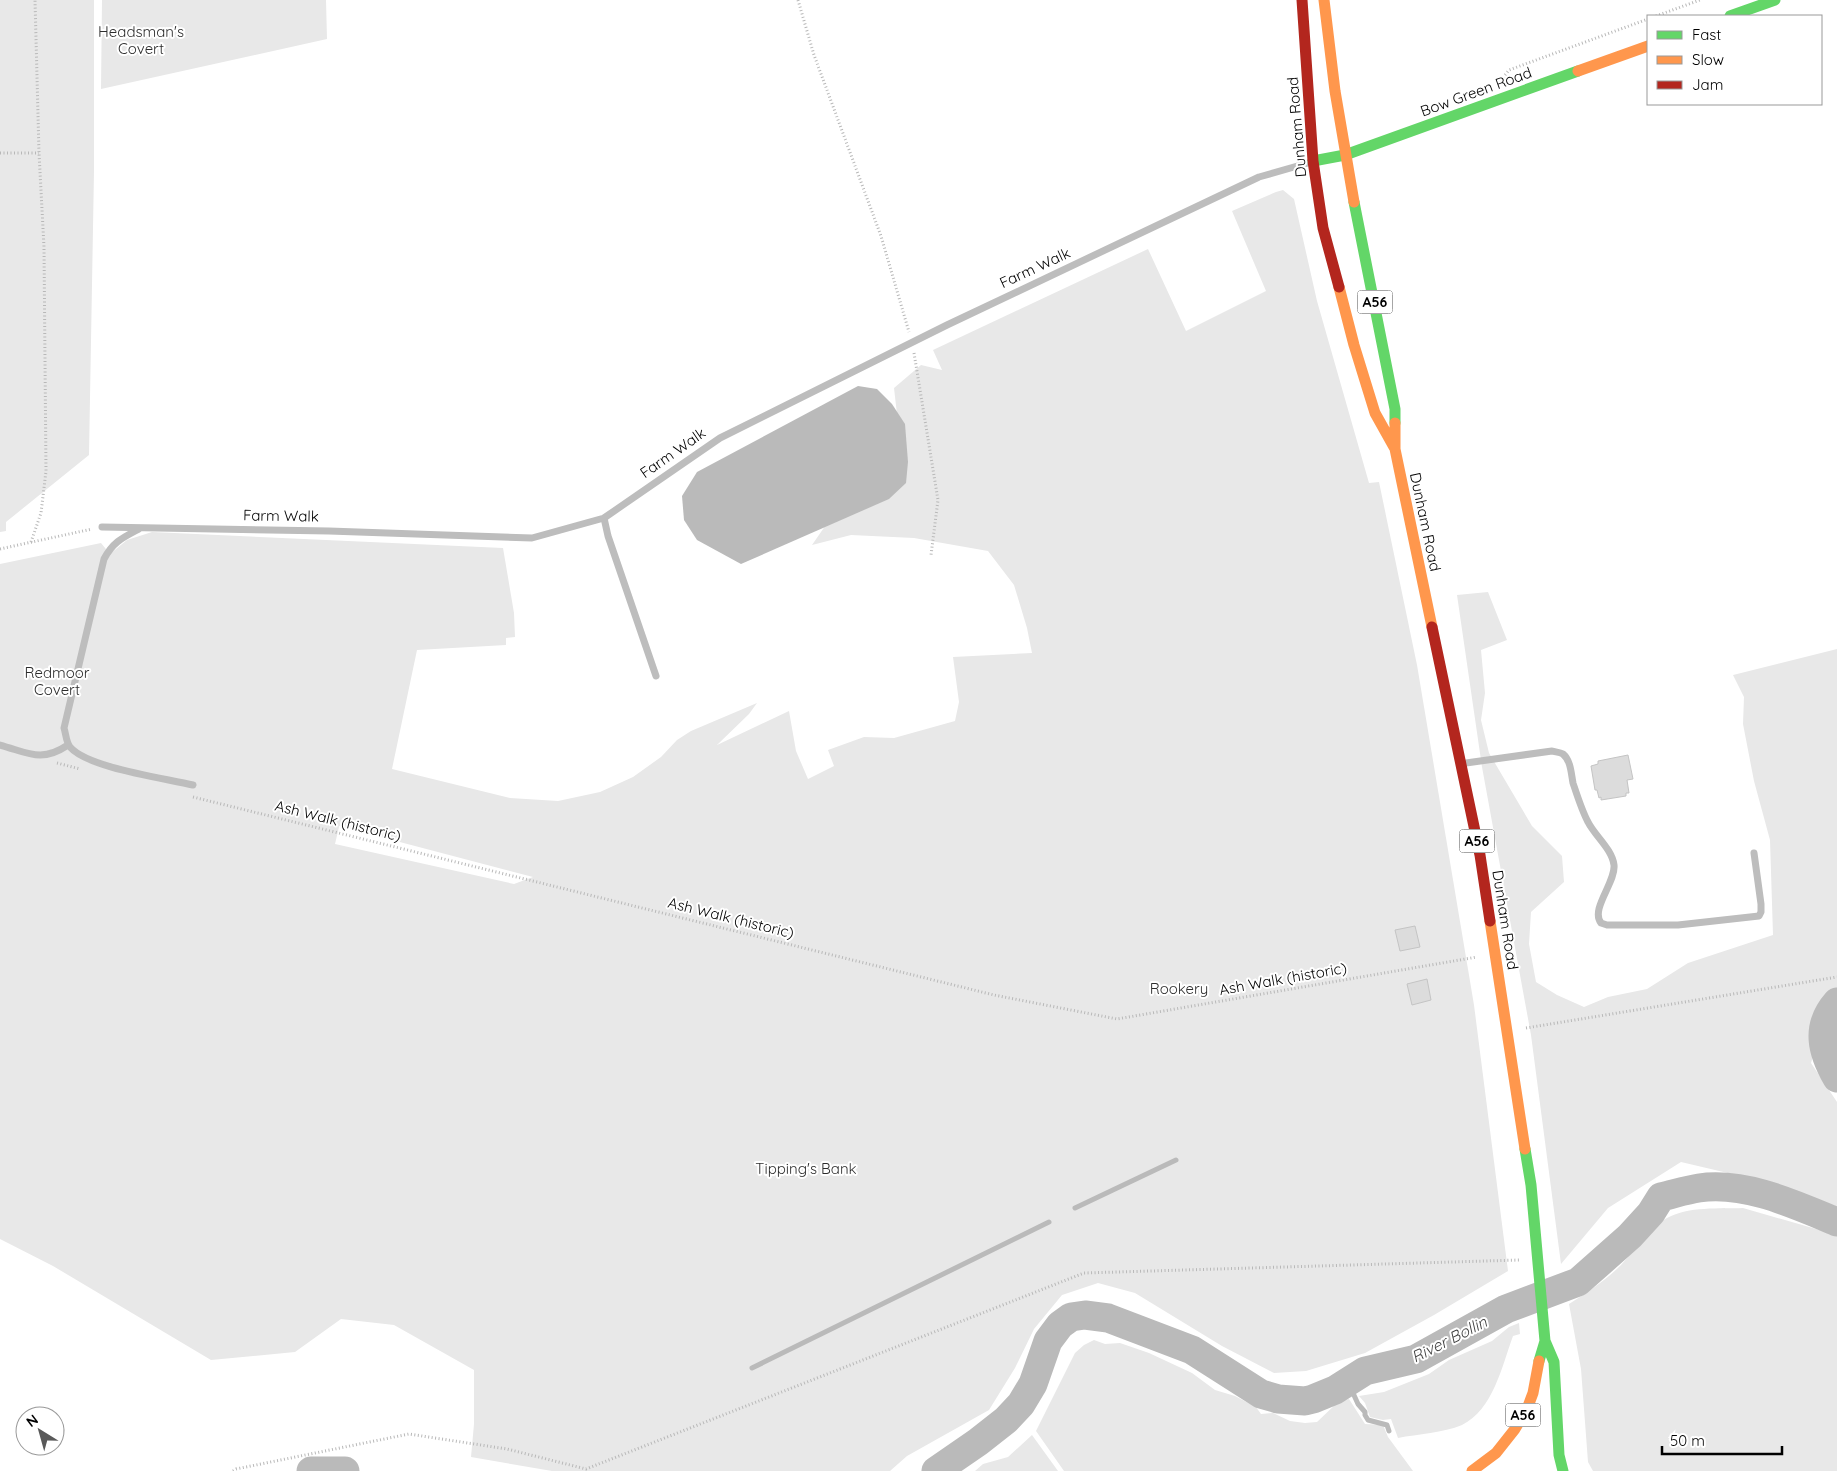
<svg xmlns="http://www.w3.org/2000/svg" width="1837" height="1471" font-family="Quicksand,sans-serif">
<style>
.green{fill:#e8e8e8;fill-rule:evenodd}
.water{fill:#bababa}
.lines{fill:none;stroke-linecap:round;stroke-linejoin:round}
.stream{stroke:#bababa;stroke-width:5}
.river{stroke:#bababa;stroke-width:29}
.building{fill:#dcdcdc;stroke:#c4c4c4}
.path{stroke:#b8b8b8;stroke-width:3;stroke-dasharray:1 2.5;stroke-linecap:butt}
.lane{stroke:#bdbdbd;stroke-width:7}
.fast{stroke:#63d668;stroke-width:11}
.slow{stroke:#ff974d;stroke-width:11}
.jam{stroke:#b3261e;stroke-width:11}
.labels{text-anchor:middle;stroke-width:4;stroke-linejoin:round;paint-order:stroke}
.shield{fill:#fff;stroke:#4c4c4c;stroke-width:1}
.shield-label{font-size:14px;font-weight:bold;fill:#000}
.park-label{font-size:15px;fill:#2d2d2d;stroke:#fff}
.street-label{font-size:15px;fill:#000;stroke:#fff}
.water-label{font-size:16px;font-style:italic;fill:#3e3e3e;stroke:#fff}
</style>
<rect width="100%" height="100%" fill="#fff"/>
<path class="green" d="M0,0H94V171L89,455L6,522V531L0,532Z
M102,0H326L327,39L101,89Z
M1283,190L1294,199L1317,301L1369,483L1379,482L1417,665L1474,1005L1508,1271L1434,1315L1365,1353L1306,1371L1274,1373L1222,1346L1135,1293L1098,1283L1062,1295L1034,1329L1015,1368L989,1410L907,1456L890,1471H552L471,1457L474,1424V1370L394,1325L341,1319L295,1352L211,1360L53,1266L0,1239V564L101,543L110,554L127,540L152,532L503,548L514,613L515,637L506,638V645L417,650L392,769L510,798L558,801L600,792L633,777L661,757L677,740L691,731L757,703L749,714L717,745L789,711L796,751L808,779L834,766L828,750L864,737L894,738L955,721L959,702L953,657L1032,653L1027,628L1014,585L988,551L914,538L851,535L812,545L839,506L901,449L894,388L921,365L942,370L933,350L1148,249L1186,331L1266,291L1232,211L1276,192ZM339,827V826L533,877L514,884L335,844Z
M1488,592L1507,640L1481,650L1485,693L1481,720L1489,753L1532,826L1562,856L1564,882L1531,912L1529,944L1536,982L1557,995L1584,1007L1608,997L1647,989L1688,963L1773,935L1770,840L1754,781L1743,724L1744,697L1733,675L1837,649V994L1831,996L1811,1063L1837,1102V1207L1766,1182L1681,1162L1608,1208L1561,1264L1531,1035L1482,767L1457,595Z
M1743,1208L1837,1235V1471H1593L1588,1462L1581,1369L1569,1304C1588,1292 1606,1280 1621,1265C1636,1249 1648,1228 1667,1218C1689,1206 1719,1209 1743,1208Z
M1519,1323L1520,1334L1513,1336C1502,1366 1493,1410 1462,1425C1443,1433 1418,1434 1398,1438L1391,1419L1383,1420L1370,1417L1365,1403L1359,1396L1384,1392L1429,1374L1449,1360L1492,1341L1509,1327Z
M1094,1340L1105,1344L1120,1343L1149,1353L1192,1373L1215,1390L1235,1396L1256,1407L1261,1414L1273,1413L1290,1421L1305,1423L1317,1422L1338,1402L1349,1399L1365,1424L1383,1425L1388,1437L1413,1471H1064L1036,1431L1075,1353L1084,1345Z
M1032,1435L1058,1471H975L983,1464L1008,1457Z"/>
<path class="water" d="M858,386L877,389L892,404L905,424L908,462L906,483L889,499L741,564L697,540L684,520L682,496L697,472Z"/>
<g class="lines">
<path class="stream" d="M1075,1208L1176,1160
M752,1368L1049,1222
M1348,1382L1358,1404L1365,1412V1415L1368,1420L1387,1425L1389,1431"/>
<path class="river" d="M1837,1002C1815,1027 1822,1052 1837,1078
M311,1471H345
M936,1471L978,1442L1006,1420L1021,1404L1033,1384L1048,1341L1060,1325L1071,1317L1085,1315L1108,1318L1192,1350L1261,1394L1278,1399L1305,1401L1313,1399L1335,1390L1365,1371L1416,1359L1506,1309L1578,1282L1630,1236L1651,1213L1661,1197C1674,1194 1686,1190 1699,1188C1745,1181 1796,1205 1837,1222"/>
</g>
<path class="building" d="M1628,755L1633,779L1627,780L1629,793H1626V796L1601,800V797L1599,798L1597,790H1595L1591,766L1598,764V761Z
M1415,926L1420,947L1400,951L1395,930Z
M1427,979L1431,1000L1412,1005L1407,984Z"/>
<g class="lines">
<path class="path" d="M798,0L814,55L881,236L909,332
M1656,16L1700,0
M1505,82V75L1509,70L1648,19
M0,153H39
M914,353L938,500L931,555
M31,542L41,513L46,471L44,247L39,153L35,0
M0,549L92,529
M57,763L80,769
M193,797L994,995L1117,1019L1477,957
M1526,1028L1837,977
M233,1471L236,1469L409,1434L507,1449L586,1469L1084,1273L1519,1260"/>
<path class="lane" d="M604,518L608,536L656,676
M102,527L329,531L532,538L604,518L720,438L947,325L1259,177L1308,163
M139,529C122,538 113,542 104,559L64,728C66,734 66,742 70,747C88,768 164,778 193,785
M0,745C29,753 41,763 68,745
M1466,763L1552,751C1555,752 1560,752 1563,754C1571,761 1571,773 1573,783C1577,795 1582,811 1588,822C1595,836 1612,849 1614,865C1616,882 1590,909 1601,923L1607,925H1678L1759,916L1761,912V904L1754,853"/>
<path class="fast" d="M1730,16L1775,0
M1313,161L1345,155L1578,71
M1354,202L1395,409V423
M1525,1149L1531,1185L1545,1341L1539,1361
M1545,1341L1554,1362L1559,1455L1563,1471"/>
<path class="slow" d="M1324,0L1335,91L1354,202
M1578,71L1648,46
M1339,287L1354,345L1375,413L1394,447
M1395,423V449L1432,627
M1490,921L1525,1149
M1472,1471L1496,1453L1515,1429L1527,1409L1533,1393L1539,1361"/>
<path class="jam" d="M1302,0L1313,161L1323,228L1339,287
M1432,627L1480,855L1490,921"/>
</g>
<g class="labels">
<g class="shield">
<rect x="1357.5" y="290.5" width="35" height="23" rx="4"/>
<rect x="1459.5" y="829.5" width="35" height="23" rx="4"/>
<rect x="1505.5" y="1403.5" width="35" height="23" rx="4"/>
</g>
<g class="shield-label">
<text x="1375" y="307">A56</text>
<text x="1477" y="846">A56</text>
<text x="1523" y="1420">A56</text>
</g>
<g class="park-label">
<text x="141" y="37">Headsman's<tspan x="141" dy="17">Covert</tspan></text>
<text x="57" y="678">Redmoor<tspan x="57" dy="17">Covert</tspan></text>
<text x="1179" y="994">Rookery</text>
<text x="806" y="1174">Tipping's Bank</text>
</g>
<g class="street-label">
<text transform="translate(1476 92) rotate(-20)" y="5">Bow Green Road</text>
<text transform="translate(1297 127) rotate(-95)" y="5">Dunham Road</text>
<text transform="translate(1035 268) rotate(-25)" y="5">Farm Walk</text>
<text transform="translate(673 453) rotate(-35)" y="5">Farm Walk</text>
<text transform="translate(281 516) rotate(1)" y="5">Farm Walk</text>
<text transform="translate(1425 522) rotate(78)" y="5">Dunham Road</text>
<text transform="translate(338 821) rotate(14)" y="5">Ash Walk (historic)</text>
<text transform="translate(731 918) rotate(14)" y="5">Ash Walk (historic)</text>
<text transform="translate(1505 920) rotate(81)" y="5">Dunham Road</text>
<text transform="translate(1283 979) rotate(-10)" y="5">Ash Walk (historic)</text>
</g>
<g class="water-label">
<text transform="translate(1449 1339) rotate(-27)" y="6">River Bollin</text>
</g>
</g>
<rect x="1647" y="15" width="175" height="90" fill="#ffffff" stroke="#999999"/>
<rect x="1657" y="31" width="25" height="8" fill="#63d668" stroke="#999999"/>
<text x="1692" y="40" font-size="15" fill="#000000">Fast</text>
<rect x="1657" y="56" width="25" height="8" fill="#ff974d" stroke="#999999"/>
<text x="1692" y="65" font-size="15" fill="#000000">Slow</text>
<rect x="1657" y="81" width="25" height="8" fill="#b3261e" stroke="#999999"/>
<text x="1692" y="90" font-size="15" fill="#000000">Jam</text>
<g transform="translate(40 1431) rotate(323)"><circle r="24" fill="#ffffff" stroke="#999999"/>
<path d="M0-4L9 19L0 12L-9 19Z" fill="#595959"/>
<text y="-8" font-size="14" font-weight="bold" text-anchor="middle" fill="#000000">N</text>
</g>
<path d="M1662 1446v8h120v-8" fill="none" stroke="#000000" stroke-width="2.5"/>
<text x="1670" y="1446" font-size="15" fill="#000000" stroke="#ffffff" stroke-width="4" paint-order="stroke">50 m</text>
</svg>
